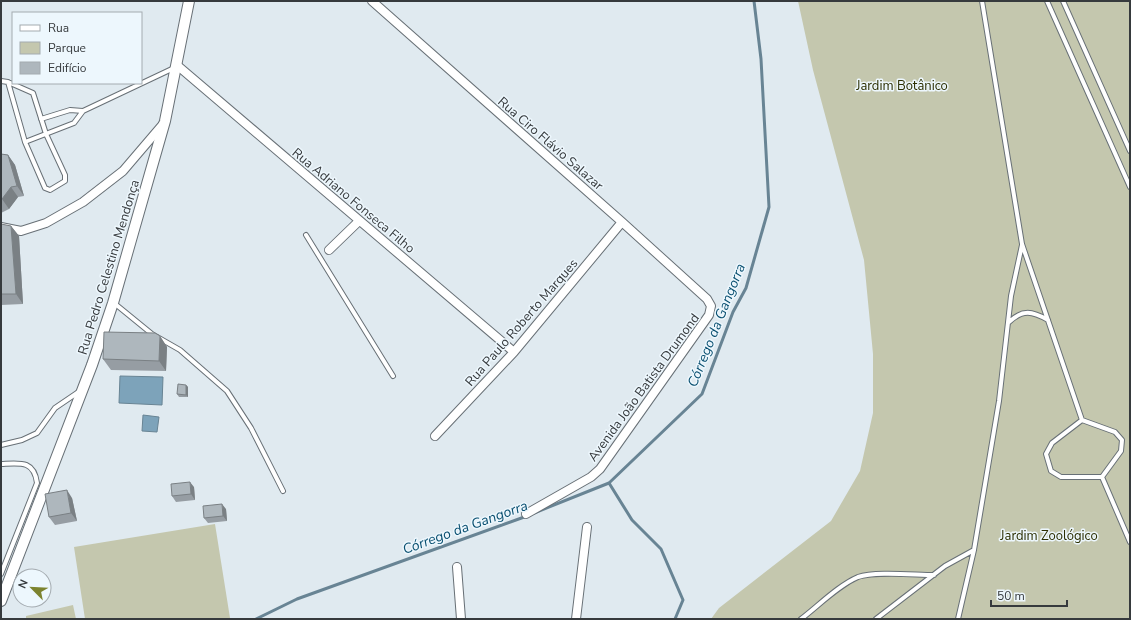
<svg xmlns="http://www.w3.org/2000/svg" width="1131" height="620" font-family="'Nunito Sans',sans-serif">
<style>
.green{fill:#c4c7ae}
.water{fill:#7da3ba;stroke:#688494}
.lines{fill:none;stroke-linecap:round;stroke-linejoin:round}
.stream{stroke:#688494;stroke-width:3}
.service-casing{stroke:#687076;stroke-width:6}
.minor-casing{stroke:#687076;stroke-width:10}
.tertiary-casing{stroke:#687076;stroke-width:12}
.service{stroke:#fff;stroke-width:4}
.minor{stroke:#fff;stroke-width:8}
.tertiary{stroke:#fff;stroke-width:10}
.wall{fill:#969da3}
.shaded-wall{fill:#7a8084}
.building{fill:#aeb7bd;stroke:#7a8084}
.labels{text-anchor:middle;stroke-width:3;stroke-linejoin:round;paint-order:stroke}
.park-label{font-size:13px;fill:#2b2e00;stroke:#edf7fd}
.street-label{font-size:13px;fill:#363a3d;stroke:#edf7fd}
.water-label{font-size:14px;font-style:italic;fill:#094f70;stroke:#edf7fd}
</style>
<rect width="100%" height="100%" fill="#e0eaf0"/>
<path class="green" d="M798,1H1130V619H711L719,608L831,521L860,471L873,413V354L864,260L813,70Z
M215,524L230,618L85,619L74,547Z
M73,605L76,619H26V616Z"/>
<path class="water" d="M120,376L163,377L162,405L119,403Z
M143,415L159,417L157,432L142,431Z"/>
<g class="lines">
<path class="stream" d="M609,483L632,520L661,549L683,600L675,619
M534,513L609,483L702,394L733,312L746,288L769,207L761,59L754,1
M256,619L297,599L527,516"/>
<g class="service-casing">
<path id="service" d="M982,1L1022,244L1082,420
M1047,1L1130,187
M1063,1L1130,151
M1,81L8,82L33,93L46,134L65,175V181L50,190L45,188L25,142L8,82
M41,119L70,110L83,111L174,68
M25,142L74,123L83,111
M306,235L393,376
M114,303L152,334L180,350L227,391L251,428L283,491
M1009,322C1023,309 1032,311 1048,320
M1082,420L1115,432L1122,440L1121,451L1102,477H1061L1051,471L1046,454L1052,443Z
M1,445L22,440L37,433L55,408L80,391
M1,464C20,463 34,460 37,483L1,574
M1102,477L1130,542
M801,619C818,606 839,585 858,577C875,571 915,575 934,575
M876,619L945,566L974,550
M958,619L974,550L999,401L1011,296L1022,245"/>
</g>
<g class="minor-casing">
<path id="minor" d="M372,1L622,222L707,299L711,306L709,315L600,469L591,477L526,514
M178,66L514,352
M1,227L21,231L46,223L83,202L123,171L164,123
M329,250L359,221
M435,436L514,352L622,222
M457,567L461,619
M576,619L587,527"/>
</g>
<g class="tertiary-casing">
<path id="tertiary" d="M1,601L92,365L113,303L165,121L189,1"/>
</g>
<use href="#service" class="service"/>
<use href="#minor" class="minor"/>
<use href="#tertiary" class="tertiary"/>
</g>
<path class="wall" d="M1,154L8,155L15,165L24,196L18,197L9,209L1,213Z
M1,224L11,226L19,236L23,304L1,305Z
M160,336L167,347L166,371L111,370L103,359Z
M186,385L188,387V397H179L177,394Z
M194,487L195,500L176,502L172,496Z
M72,498L77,521L55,525L49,517Z
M226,509L227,521L208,523L204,518Z"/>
<path class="shaded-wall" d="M8,155L15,165L24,196L17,186Z
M11,187L18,197L9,209L2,199Z
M11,226L19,236L23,304L16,294Z
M160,336L167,347L166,371L159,361Z
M186,385L188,387V397L186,395Z
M190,482L194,487L195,500L191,494Z
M67,490L72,498L77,521L71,513Z
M222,504L226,509L227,521L223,516Z"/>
<path class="building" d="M1,154L8,155L17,186L11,187L2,199H1Z
M1,224L11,226L16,294H1Z
M104,332L155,333L160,336L159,361L103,359Z
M178,384L186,385V395L177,394Z
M190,482L191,494L172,496L171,484Z
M67,490L71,513L49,517L45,494Z
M222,504L223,516L204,518L203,506Z"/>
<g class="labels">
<g class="park-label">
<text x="902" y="90">Jardim Botânico</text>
<text x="1049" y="540">Jardim Zoológico</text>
</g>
<g class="street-label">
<text transform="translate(551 143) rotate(41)" y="5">Rua Ciro Flávio Salazar</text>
<text transform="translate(354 200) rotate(40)" y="5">Rua Adriano Fonseca Filho</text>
<text transform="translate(108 267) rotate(-73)" y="5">Rua Pedro Celestino Mendonça</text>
<text transform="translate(521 322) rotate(-49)" y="5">Rua Paulo Roberto Marques</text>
<text transform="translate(643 387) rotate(-54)" y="5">Avenida João Batista Drumond</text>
</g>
<g class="water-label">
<text transform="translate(716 325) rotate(-68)" y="5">Córrego da Gangorra</text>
<text transform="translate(465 527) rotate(-20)" y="5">Córrego da Gangorra</text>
</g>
</g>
<rect width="1131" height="620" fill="none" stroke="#363a3d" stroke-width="4"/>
<rect x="12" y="12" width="130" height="72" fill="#edf7fd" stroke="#a4abb0"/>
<rect x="20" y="25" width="20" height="6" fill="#ffffff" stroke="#a4abb0"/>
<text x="48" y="32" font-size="12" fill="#363a3d">Rua</text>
<rect x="20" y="42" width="20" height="12" fill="#c4c7ae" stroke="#a4abb0"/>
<text x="48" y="52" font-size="12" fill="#363a3d">Parque</text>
<rect x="20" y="62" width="20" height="12" fill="#aeb7bd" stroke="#a4abb0"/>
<text x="48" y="72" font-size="12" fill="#363a3d">Edifício</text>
<g transform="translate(32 588) rotate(294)"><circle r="19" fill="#edf7fd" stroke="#a4abb0"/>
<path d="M0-3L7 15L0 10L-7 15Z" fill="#7c832f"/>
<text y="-6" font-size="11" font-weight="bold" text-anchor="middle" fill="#363a3d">N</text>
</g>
<path d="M991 600v6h76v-6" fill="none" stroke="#363a3d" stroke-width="2"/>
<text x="997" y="600" font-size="12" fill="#363a3d" stroke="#edf7fd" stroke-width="3" paint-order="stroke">50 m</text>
</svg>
